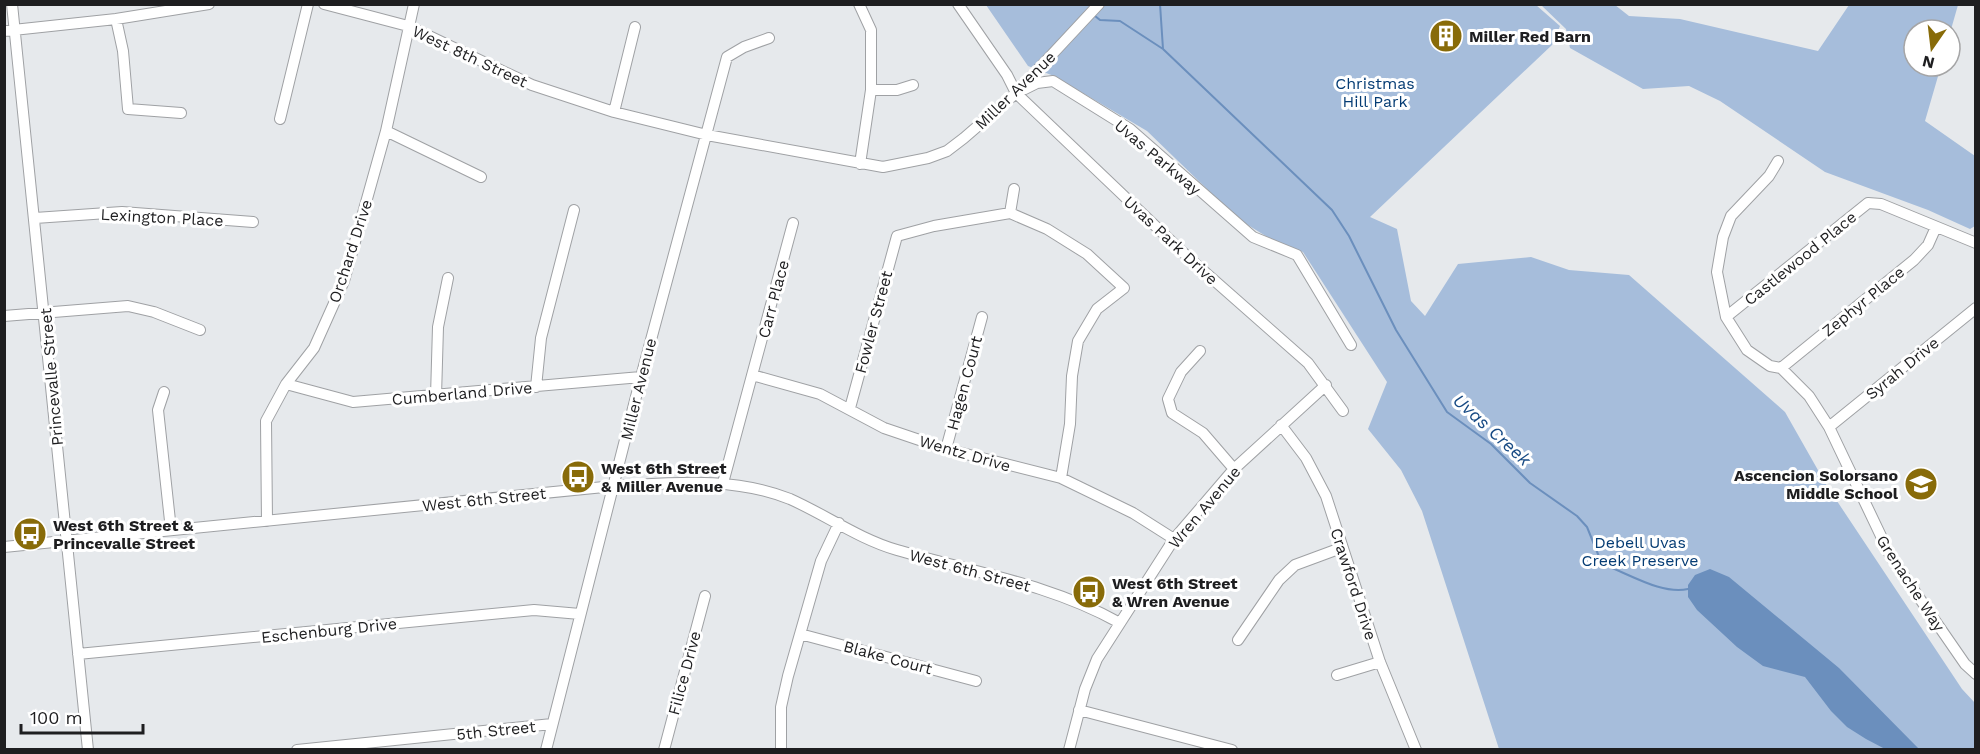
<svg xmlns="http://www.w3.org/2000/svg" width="1980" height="754" font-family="'Work Sans',sans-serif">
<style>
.green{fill:#a6bddb}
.water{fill:#6b8fbd}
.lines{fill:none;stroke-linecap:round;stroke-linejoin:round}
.stream{stroke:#6b8fbd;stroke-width:2}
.minor-casing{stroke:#9fa1a4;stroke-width:12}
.minor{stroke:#fff;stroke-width:10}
.labels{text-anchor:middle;stroke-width:6;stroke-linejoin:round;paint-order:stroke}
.poi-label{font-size:16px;font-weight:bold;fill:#1e1e20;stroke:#fff;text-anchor:start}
.street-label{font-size:16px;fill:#1e1e20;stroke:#fff}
.park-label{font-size:16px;fill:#053c74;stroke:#fff}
.water-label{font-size:18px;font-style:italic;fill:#174a84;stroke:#fff}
</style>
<rect width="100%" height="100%" fill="#e6e9ec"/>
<path class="green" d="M986,5H1536L1560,26L1552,45L1370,217L1397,229L1411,301L1425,316L1458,264L1531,257L1569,270L1629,275L1785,412L1827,486L1962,689L1975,703V749H1499L1422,511L1401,470L1368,429L1387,382L1303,252L1269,238L1238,219L1147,131L1054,76L1028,66Z
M1541,5H1615L1629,16L1680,19L1818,51L1849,5H1958L1950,33V30H1914V66H1941L1925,121L1975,156V226L1970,229L1928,210L1825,172L1720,101L1689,86L1643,89L1570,48L1566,29Z"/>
<path class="water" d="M1710,569L1729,577L1839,668L1919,749H1885L1866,739L1847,727L1831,711L1805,677L1763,666L1737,647L1697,610L1688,597V585L1695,575Z"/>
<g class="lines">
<path class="stream" d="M1160,4L1163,49
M1095,16L1100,20L1120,21L1163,49L1332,210L1349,236L1396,330L1447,412L1491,444L1530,483L1577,516L1587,527L1602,564C1628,573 1661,595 1688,589"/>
<g class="minor-casing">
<path id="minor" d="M12,4L88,750
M324,4L408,26L532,85L614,112L707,135L883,167L928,158L947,151L964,138L1016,93L1099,4
M859,4L871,30V90L860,164
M958,4L1007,75L1016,93L1190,259L1308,363L1343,411
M116,19L123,51L128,109L181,113
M4,31L116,19L209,4
M1025,89L1037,83L1053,81L1130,129L1253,237L1297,255L1351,345
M871,90H897L913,85
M614,112L635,27
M280,119L308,4
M386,131L481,177
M1778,161L1769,176L1731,216L1723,237L1717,272L1726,317L1747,350L1770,366L1781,368L1809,396L1829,427L1891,557L1965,664L1976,674
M1010,213L1014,189
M35,218L122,212L253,222
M4,316L128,306L154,312L200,330
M1726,317L1868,203L1881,204L1976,243
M1200,351L1181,372L1168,399L1172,413L1203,433L1234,469
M1781,368L1914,260L1928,245L1936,227
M752,375L820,394L884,428L946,449L1061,478L1133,513L1174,539
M286,384L353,402L641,377
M536,387L541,338L574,210
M164,392L158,410L171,530
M436,396L438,327L448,278
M850,408L897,236L934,226L1010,213L1047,229L1087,254L1124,288L1097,309L1078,341L1072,376L1070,424L1061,478
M1281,425L1306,458L1326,496L1380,662L1416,750
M1829,427L1976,308
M946,449L982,317
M723,483L793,223
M267,521L266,421L286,384L314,348L344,281L386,131L414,4
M4,547L614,486C673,483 733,476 790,499C826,515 859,539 897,550C972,572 1050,584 1118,622
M800,634L976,681
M1238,640L1279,580L1295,565L1341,548
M78,654L534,610L580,614
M1337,675L1380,662
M1079,710L1232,750
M297,750L552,724
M546,750L641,377L727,57L744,47L769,38
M664,750L705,596
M781,750V707L788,676L821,561L839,523
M1069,750L1085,689L1097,659L1174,539L1234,469L1326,385"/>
</g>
<use href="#minor" class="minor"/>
</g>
<defs>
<g id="building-disc" transform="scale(1.725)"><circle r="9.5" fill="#886b09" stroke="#fff"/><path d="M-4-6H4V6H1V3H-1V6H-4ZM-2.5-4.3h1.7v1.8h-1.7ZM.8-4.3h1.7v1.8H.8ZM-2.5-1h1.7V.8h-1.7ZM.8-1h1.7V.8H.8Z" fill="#fff"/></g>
<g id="bus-disc" transform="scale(1.725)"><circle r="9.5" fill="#886b09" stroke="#fff"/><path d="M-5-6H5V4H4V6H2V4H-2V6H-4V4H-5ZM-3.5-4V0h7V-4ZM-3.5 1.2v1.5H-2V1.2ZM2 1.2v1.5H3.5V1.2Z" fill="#fff"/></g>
<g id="school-disc" transform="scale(1.725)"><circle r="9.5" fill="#886b09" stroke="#fff"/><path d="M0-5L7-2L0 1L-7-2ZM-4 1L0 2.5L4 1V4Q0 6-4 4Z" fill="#fff"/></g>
</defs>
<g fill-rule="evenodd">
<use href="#building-disc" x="1446" y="36"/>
<use href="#bus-disc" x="578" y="477"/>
<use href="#school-disc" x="1921" y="484"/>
<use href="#bus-disc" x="30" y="534"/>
<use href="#bus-disc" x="1089" y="592"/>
</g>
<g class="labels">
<g class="poi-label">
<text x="1469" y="42">Miller Red Barn</text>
<text x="601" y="474">West 6th Street<tspan x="601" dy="18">&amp; Miller Avenue</tspan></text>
<text x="1898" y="481" text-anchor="end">Ascencion Solorsano<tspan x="1898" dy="18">Middle School</tspan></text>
<text x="53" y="531">West 6th Street &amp;<tspan x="53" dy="18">Princevalle Street</tspan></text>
<text x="1112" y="589">West 6th Street<tspan x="1112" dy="18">&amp; Wren Avenue</tspan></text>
</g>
<g class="street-label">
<text transform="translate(470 56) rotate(25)" y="6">West 8th Street</text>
<text transform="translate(1015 90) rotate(-44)" y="6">Miller Avenue</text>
<text transform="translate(1158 157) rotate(40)" y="6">Uvas Parkway</text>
<text transform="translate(162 217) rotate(3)" y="6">Lexington Place</text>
<text transform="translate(1171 240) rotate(43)" y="6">Uvas Park Drive</text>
<text transform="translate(350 251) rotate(-72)" y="6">Orchard Drive</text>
<text transform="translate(1800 258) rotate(-39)" y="6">Castlewood Place</text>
<text transform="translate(773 299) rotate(-75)" y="6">Carr Place</text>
<text transform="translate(1863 301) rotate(-39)" y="6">Zephyr Place</text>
<text transform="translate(873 322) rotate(-75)" y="6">Fowler Street</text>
<text transform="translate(1902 368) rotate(-39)" y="6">Syrah Drive</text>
<text transform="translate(51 377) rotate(-95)" y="6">Princevalle Street</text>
<text transform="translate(964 383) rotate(-75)" y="6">Hagen Court</text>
<text transform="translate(638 389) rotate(-76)" y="6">Miller Avenue</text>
<text transform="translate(462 393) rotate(-5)" y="6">Cumberland Drive</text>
<text transform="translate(965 453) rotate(16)" y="6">Wentz Drive</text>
<text transform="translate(484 499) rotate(-6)" y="6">West 6th Street</text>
<text transform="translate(1204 507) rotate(-50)" y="6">Wren Avenue</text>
<text transform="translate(970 570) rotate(15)" y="6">West 6th Street</text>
<text transform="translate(1911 583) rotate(57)" y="6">Grenache Way</text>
<text transform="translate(1354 584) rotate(72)" y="6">Crawford Drive</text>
<text transform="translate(329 630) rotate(-6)" y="6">Eschenburg Drive</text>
<text transform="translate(888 657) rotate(15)" y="6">Blake Court</text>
<text transform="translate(684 673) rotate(-75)" y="6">Filice Drive</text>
<text transform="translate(496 730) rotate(-6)" y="6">5th Street</text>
</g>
<g class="park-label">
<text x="1375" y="89">Christmas<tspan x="1375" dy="18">Hill Park</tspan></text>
<text x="1640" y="548">Debell Uvas<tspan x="1640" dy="18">Creek Preserve</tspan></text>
</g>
<g class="water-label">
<text transform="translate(1492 430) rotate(42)" y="6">Uvas Creek</text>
</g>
</g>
<rect width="1980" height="754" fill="none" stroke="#1e1e20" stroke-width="12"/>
<g transform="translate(1932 48) rotate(194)"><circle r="28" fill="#ffffff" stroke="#a5a5a6" stroke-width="1.5"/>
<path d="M0-4.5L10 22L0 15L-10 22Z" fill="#886b09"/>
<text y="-9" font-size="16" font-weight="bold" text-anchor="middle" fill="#1e1e20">N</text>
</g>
<path d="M21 724v9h122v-9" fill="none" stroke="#1e1e20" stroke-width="3"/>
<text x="30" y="724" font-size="18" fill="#1e1e20" stroke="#ffffff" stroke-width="4.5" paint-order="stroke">100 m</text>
</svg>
